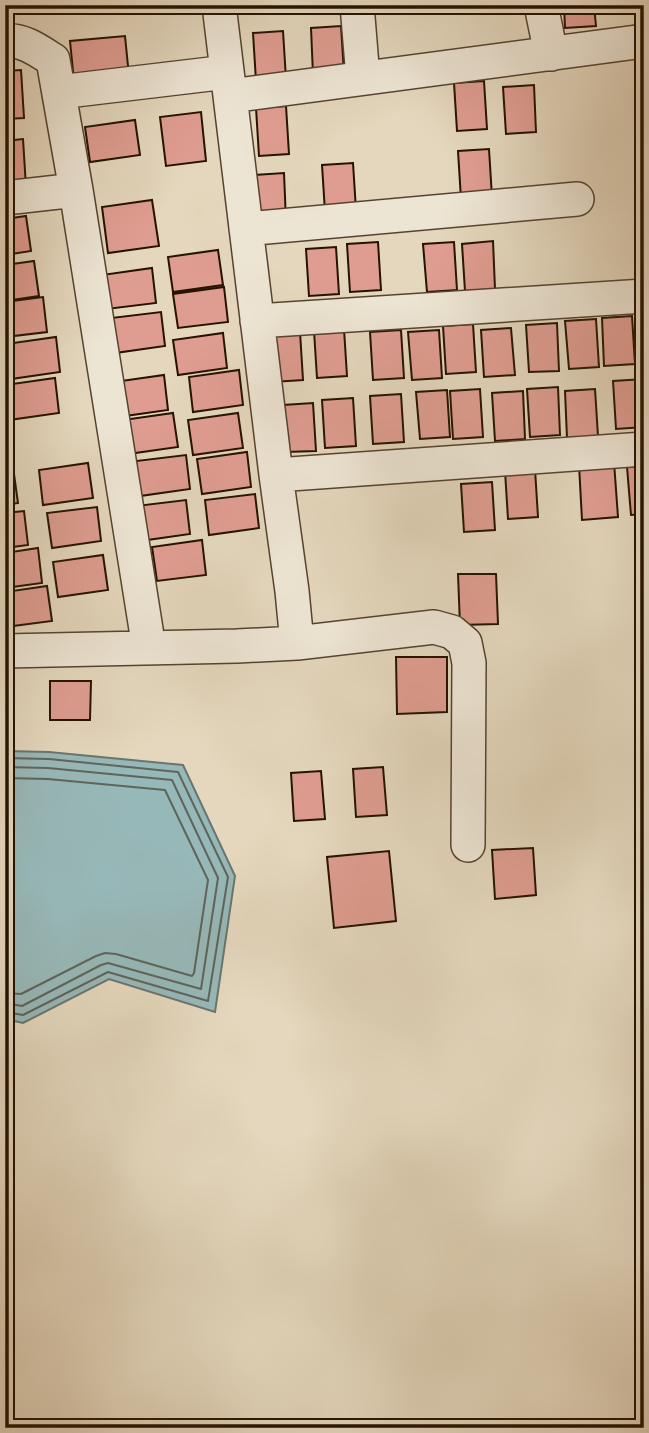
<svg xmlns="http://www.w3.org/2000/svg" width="649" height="1433" font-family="'EB Garamond',serif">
	<rect width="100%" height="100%" fill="#e4d7bd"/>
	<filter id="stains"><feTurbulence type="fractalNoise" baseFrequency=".00286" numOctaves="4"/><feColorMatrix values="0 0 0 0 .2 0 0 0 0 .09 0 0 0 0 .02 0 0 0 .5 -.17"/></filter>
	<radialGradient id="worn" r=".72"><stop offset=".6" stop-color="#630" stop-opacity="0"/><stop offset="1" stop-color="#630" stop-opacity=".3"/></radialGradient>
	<path fill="#97b8b8" stroke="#69766f" stroke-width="2" d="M 5,751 L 49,752 L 183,765 L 235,876 L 215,1012 L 109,979 L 23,1023 L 5,1019 Z"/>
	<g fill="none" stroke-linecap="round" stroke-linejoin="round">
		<path stroke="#5e655c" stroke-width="2" d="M 5,758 L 49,759 L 178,772 L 228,877 L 208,1001 L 108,972 L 23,1015 L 5,1012
			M 5,767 L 48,768 L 172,780 L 218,878 L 201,989 L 108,963 L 101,965 L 22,1006 L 5,1003
			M 5,778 L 48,779 L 165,790 L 208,880 L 194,973 L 192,976 L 116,954 L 105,953 L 96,956 L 21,994 L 5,993"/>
	</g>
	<path fill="#df9d91" stroke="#251201" stroke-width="2" d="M 5,5 L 12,5 L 12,29 L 5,29 Z
		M 72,5 L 103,5 L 103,9 L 73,11 Z
		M 246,5 L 277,5 L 277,11 L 246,13 Z
		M 564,5 L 594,5 L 596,26 L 565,28 Z
		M 341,26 L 344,73 L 313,75 L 311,28 Z
		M 283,31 L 286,79 L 256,81 L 253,33 Z
		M 125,36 L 129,76 L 74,81 L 70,41 Z
		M 21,70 L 24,118 L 5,119 L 5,71 Z
		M 484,81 L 487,129 L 457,131 L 454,83 Z
		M 534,85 L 536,132 L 506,134 L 503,87 Z
		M 286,106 L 289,154 L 259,156 L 256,108 Z
		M 201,112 L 206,161 L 166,166 L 160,117 Z
		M 135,120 L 140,155 L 90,162 L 85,127 Z
		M 23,139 L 26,187 L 5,188 L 5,141 Z
		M 489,149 L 492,197 L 461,199 L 458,151 Z
		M 353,163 L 356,210 L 325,212 L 322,165 Z
		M 284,173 L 286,221 L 256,223 L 253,175 Z
		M 152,200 L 159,246 L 108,253 L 102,207 Z
		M 26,216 L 31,251 L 5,255 L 5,219 Z
		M 493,241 L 495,289 L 465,291 L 462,244 Z
		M 378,242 L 381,290 L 350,292 L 347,244 Z
		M 454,242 L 457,290 L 427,292 L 423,244 Z
		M 336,247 L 339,294 L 309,296 L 306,249 Z
		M 218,250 L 223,285 L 173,292 L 168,257 Z
		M 34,261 L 39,296 L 5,301 L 5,265 Z
		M 152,268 L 156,303 L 107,309 L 102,275 Z
		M 224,287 L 228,322 L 178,328 L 173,294 Z
		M 43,297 L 47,332 L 5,337 L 5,302 Z
		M 161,312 L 165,346 L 115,353 L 111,318 Z
		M 644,314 L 644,362 L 641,362 L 638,315 Z
		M 632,316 L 635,364 L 604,366 L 602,318 Z
		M 596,319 L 599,367 L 569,369 L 565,321 Z
		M 557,323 L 559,371 L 529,372 L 526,325 Z
		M 473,324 L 476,372 L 446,374 L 443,326 Z
		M 511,328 L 515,375 L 484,377 L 481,330 Z
		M 344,329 L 347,376 L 317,378 L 314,331 Z
		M 401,330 L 404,378 L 373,380 L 370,332 Z
		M 439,330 L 442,378 L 412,380 L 408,332 Z
		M 300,332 L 303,380 L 273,382 L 270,334 Z
		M 223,333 L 227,368 L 178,375 L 173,340 Z
		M 56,337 L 60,372 L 11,379 L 6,344 Z
		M 239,370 L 243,405 L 193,412 L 189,377 Z
		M 164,375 L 168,410 L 118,417 L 114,382 Z
		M 55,378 L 59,413 L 9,420 L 5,385 Z
		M 644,379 L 644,427 L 616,429 L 613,381 Z
		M 558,387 L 560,435 L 530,437 L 527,389 Z
		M 480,389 L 483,437 L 453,439 L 450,391 Z
		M 595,389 L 598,436 L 567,438 L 565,391 Z
		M 447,390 L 450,437 L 420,439 L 416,392 Z
		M 523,391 L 525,439 L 495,441 L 492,393 Z
		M 401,394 L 404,442 L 373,444 L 370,396 Z
		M 353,398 L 356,446 L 325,448 L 322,400 Z
		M 313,403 L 316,451 L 285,452 L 283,405 Z
		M 173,413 L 178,447 L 128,454 L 123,420 Z
		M 238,413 L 243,448 L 193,455 L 188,420 Z
		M 247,452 L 251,487 L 202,494 L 197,459 Z
		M 186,455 L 190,489 L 140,496 L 136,461 Z
		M 614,462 L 618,517 L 582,520 L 579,465 Z
		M 88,463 L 93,498 L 43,505 L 39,470 Z
		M 644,466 L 644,514 L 631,515 L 627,467 Z
		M 13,467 L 18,503 L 5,505 L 5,469 Z
		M 535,469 L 538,517 L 508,519 L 505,471 Z
		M 492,482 L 495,530 L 464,532 L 461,484 Z
		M 255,494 L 259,528 L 209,535 L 205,500 Z
		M 186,500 L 190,534 L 140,541 L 136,506 Z
		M 97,507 L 101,541 L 52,548 L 47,513 Z
		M 24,511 L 28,545 L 5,548 L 5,513 Z
		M 202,540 L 206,575 L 157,581 L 152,547 Z
		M 38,548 L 42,583 L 5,588 L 5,553 Z
		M 103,555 L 108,590 L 58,597 L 53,562 Z
		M 458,574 L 496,574 L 498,624 L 460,625 Z
		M 47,586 L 52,621 L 5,627 L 5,592 Z
		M 396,657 L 447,657 L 447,712 L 397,714 Z
		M 50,681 L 91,681 L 90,720 L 50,720 Z
		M 383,767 L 387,815 L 356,817 L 353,769 Z
		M 321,771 L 325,819 L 294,821 L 291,773 Z
		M 533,848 L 536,895 L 495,899 L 492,850 Z
		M 389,851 L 396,921 L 334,928 L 327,857 Z"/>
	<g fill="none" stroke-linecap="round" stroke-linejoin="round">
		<g stroke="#554330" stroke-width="36">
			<path id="street" d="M 357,5 L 363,78
				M 541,5 L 551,54
				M 5,41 C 23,39 39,51 53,60 L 76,190 L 149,648
				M 59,92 L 227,72
				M 230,96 L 644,41
				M 5,198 L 76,190
				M 246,229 L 577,199
				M 257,321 L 644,296
				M 276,475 L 644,449
				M 297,643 L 434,627 L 452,632 L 465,643 L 469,663 L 468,845
				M 5,651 L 237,646 L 297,643 L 292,591 L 276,475 L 219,5"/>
		</g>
		<use href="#street" stroke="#ede5d4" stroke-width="33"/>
	</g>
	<rect width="649" height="1433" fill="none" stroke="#e4d7bd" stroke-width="28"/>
	<rect x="7" y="7" width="635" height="1419" fill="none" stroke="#251201" stroke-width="3.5"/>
	<rect x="14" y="14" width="621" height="1405" fill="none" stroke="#251201" stroke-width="2"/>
	<rect width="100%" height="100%" filter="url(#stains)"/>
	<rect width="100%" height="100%" fill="url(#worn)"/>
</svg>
